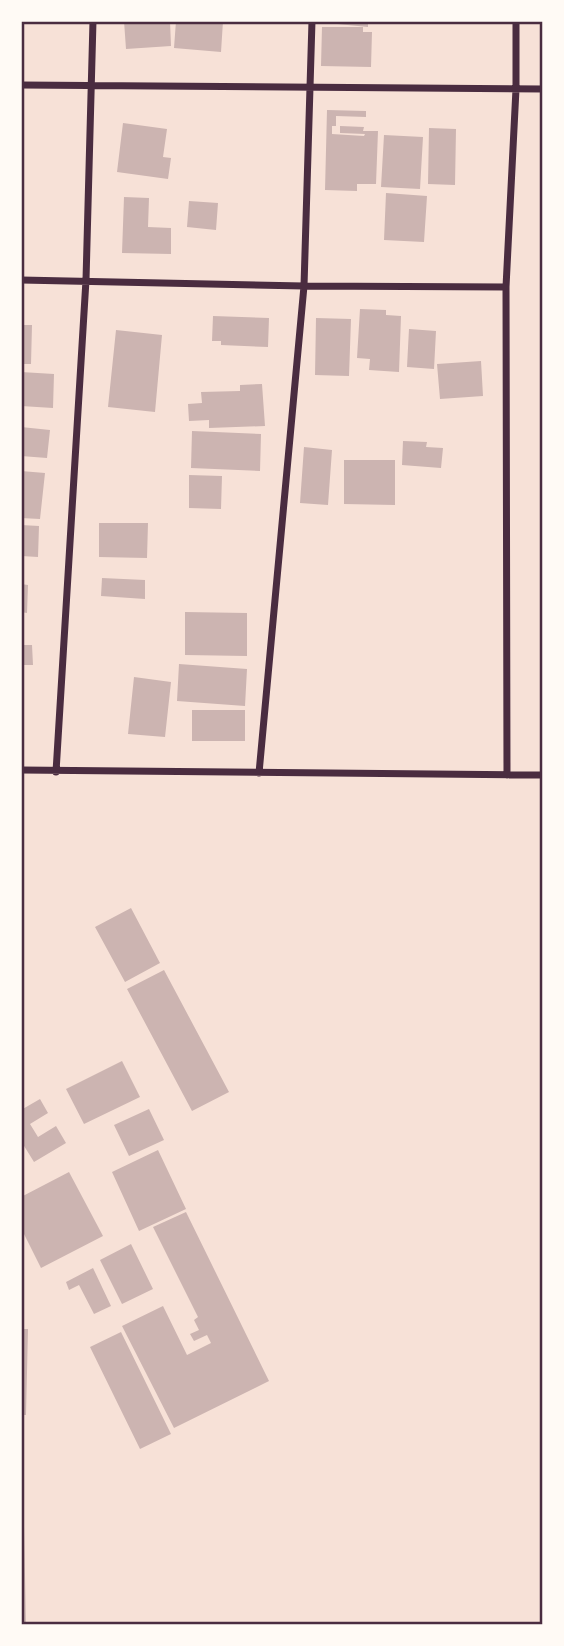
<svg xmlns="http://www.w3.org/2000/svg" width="564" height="1646" font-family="Poppins,sans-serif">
	<rect width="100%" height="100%" fill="#f7e1d7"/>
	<path fill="#ccb4b1" d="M 124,21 L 170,21 L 171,46 L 126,49 Z
		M 176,21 L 223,21 L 221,52 L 174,48 Z
		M 327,21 L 368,21 L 368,27 L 327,23 Z
		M 322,27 L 363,27 L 363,32 L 372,32 L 371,67 L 321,66 Z
		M 327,110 L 366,111 L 366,117 L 336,116 L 336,126 L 332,126 L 332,134 L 364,136 L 365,134 L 340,133 L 340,126 L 364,127 L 363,131 L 378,131 L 376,184 L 357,184 L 357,191 L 325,190 Z
		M 123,123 L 167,129 L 163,157 L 171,158 L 168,179 L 117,172 Z
		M 429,128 L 456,129 L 455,185 L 428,184 Z
		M 384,135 L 423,137 L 420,189 L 381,187 Z
		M 386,193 L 427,196 L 424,242 L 384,240 Z
		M 124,197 L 149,198 L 148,227 L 171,228 L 171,254 L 122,253 Z
		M 189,201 L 218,203 L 216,230 L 187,227 Z
		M 360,309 L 386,310 L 386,315 L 401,316 L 399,372 L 369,370 L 370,359 L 357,358 Z
		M 213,316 L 269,318 L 268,347 L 221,345 L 221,341 L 212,341 Z
		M 316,318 L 351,319 L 349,376 L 315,375 Z
		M 21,325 L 32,325 L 31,364 L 21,364 Z
		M 409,329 L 436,331 L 434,369 L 407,367 Z
		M 116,330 L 162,335 L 155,412 L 108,407 Z
		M 481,361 L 483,396 L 440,399 L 437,364 Z
		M 21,372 L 54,374 L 53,408 L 21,406 Z
		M 262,384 L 265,426 L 209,428 L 209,420 L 189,421 L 188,404 L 202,403 L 201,392 L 240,391 L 240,385 Z
		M 21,427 L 50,430 L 47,458 L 21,456 Z
		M 192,431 L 261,434 L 260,471 L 191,468 Z
		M 403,441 L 427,442 L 426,447 L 443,448 L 441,468 L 402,465 Z
		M 304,447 L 332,450 L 328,505 L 300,503 Z
		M 344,460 L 395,460 L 395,505 L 344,504 Z
		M 21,471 L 45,473 L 40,519 L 21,518 Z
		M 189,475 L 222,476 L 221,509 L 189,508 Z
		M 99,523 L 148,523 L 147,558 L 99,557 Z
		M 21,525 L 39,526 L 38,557 L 21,556 Z
		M 102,578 L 145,580 L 145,599 L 101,596 Z
		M 21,584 L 28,585 L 27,613 L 21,612 Z
		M 185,612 L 247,613 L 247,656 L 185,655 Z
		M 21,645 L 32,645 L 33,665 L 21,665 Z
		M 179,664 L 247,669 L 245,706 L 177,701 Z
		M 134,677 L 171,682 L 165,737 L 128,734 Z
		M 192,710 L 245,710 L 245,741 L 192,741 Z
		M 131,908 L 160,963 L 125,982 L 95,927 Z
		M 164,970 L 229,1092 L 192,1111 L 127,989 Z
		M 122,1061 L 140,1097 L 84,1124 L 66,1089 Z
		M 40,1099 L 48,1113 L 30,1124 L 38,1137 L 56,1126 L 66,1143 L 34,1162 L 21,1141 L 21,1110 Z
		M 149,1109 L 164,1140 L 129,1156 L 114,1125 Z
		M 158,1150 L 186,1209 L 139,1231 L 112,1172 Z
		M 69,1172 L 103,1236 L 41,1268 L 21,1228 L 21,1197 Z
		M 186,1212 L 269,1381 L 174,1428 L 122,1326 L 163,1306 L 187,1355 L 211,1343 L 207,1335 L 194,1341 L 190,1334 L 199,1330 L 194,1320 L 198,1317 L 153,1227 Z
		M 131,1244 L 153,1289 L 122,1304 L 100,1260 Z
		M 93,1268 L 111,1306 L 94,1314 L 79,1285 L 69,1290 L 66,1282 Z
		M 21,1329 L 28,1329 L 26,1415 L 21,1415 Z
		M 121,1332 L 171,1434 L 140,1449 L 90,1347 Z
		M 21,1476 L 23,1476 L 26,1625 L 21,1625 Z"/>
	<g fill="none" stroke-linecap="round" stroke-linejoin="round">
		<path stroke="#4a2c40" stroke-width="7" d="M 21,85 L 543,89
			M 21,280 L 304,286 L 506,287
			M 21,770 L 543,775
			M 56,772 L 86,280 L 93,21
			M 259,773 L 304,286 L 312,21
			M 507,775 L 506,287 L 516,89 L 516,21"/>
	</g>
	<rect width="564" height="1646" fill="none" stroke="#fffaf5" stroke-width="46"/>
	<rect x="23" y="23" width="518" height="1600" fill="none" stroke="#4a2c40" stroke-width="2.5"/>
</svg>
